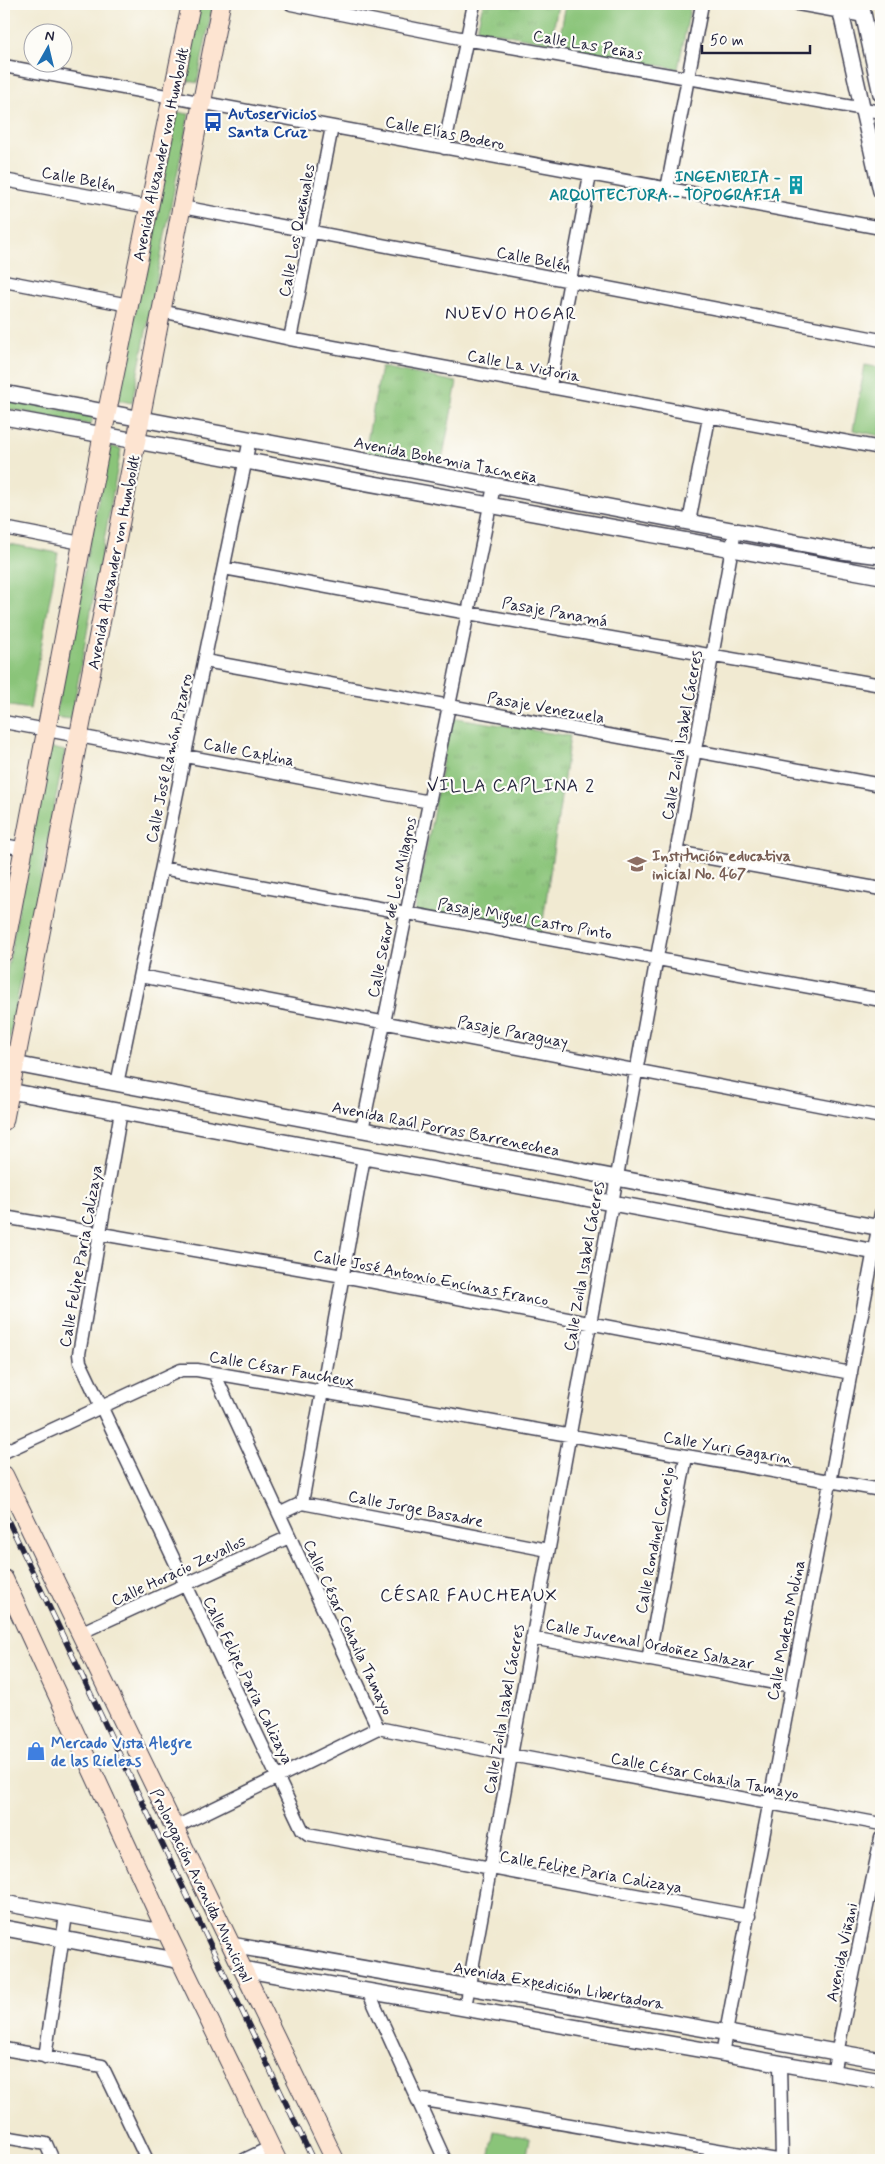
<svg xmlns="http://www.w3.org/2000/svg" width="885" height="2164" font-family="Mynerve,sans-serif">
	<defs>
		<pattern id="park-tufts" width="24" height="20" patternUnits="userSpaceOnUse" patternTransform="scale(1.25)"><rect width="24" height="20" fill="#8ac479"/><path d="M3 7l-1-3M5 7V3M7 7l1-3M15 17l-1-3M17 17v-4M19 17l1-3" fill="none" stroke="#77a86a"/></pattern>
	</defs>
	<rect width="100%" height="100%" fill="#fdfcf7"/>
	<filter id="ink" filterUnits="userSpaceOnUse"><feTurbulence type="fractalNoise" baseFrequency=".02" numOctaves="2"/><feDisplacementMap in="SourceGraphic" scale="10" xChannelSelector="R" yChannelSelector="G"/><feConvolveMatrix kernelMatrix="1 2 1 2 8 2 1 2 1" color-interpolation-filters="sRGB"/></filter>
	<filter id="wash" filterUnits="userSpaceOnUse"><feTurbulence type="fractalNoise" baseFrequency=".0096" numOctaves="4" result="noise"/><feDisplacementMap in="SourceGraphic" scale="20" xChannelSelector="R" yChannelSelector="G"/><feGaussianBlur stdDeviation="1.12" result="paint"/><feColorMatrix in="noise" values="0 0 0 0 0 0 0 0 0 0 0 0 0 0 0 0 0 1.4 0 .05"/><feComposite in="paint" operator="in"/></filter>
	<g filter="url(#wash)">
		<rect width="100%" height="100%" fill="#f1ead2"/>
		<path fill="#8ac479" stroke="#56735a" d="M 197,4 L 213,4 L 197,83 L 182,79 Z
			M 566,4 L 691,4 L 678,69 L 558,46 Z
			M 176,112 L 189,114 L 132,403 L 117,400 Z
			M 865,365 L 881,368 L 881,436 L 853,430 Z
			M 4,398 L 93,416 L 91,425 L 4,408 Z
			M 109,446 L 121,449 L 71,719 L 55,717 Z
			M 4,543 L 58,553 L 30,709 L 4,705 Z
			M 48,747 L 65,751 L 7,1052 L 4,1051 L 4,988 Z
			M 494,2131 L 530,2138 L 526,2160 L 489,2160 Z"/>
		<path fill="url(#park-tufts)" stroke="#56735a" d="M 483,4 L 558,4 L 551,43 L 477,29 Z
			M 381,367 L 457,382 L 441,466 L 365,452 Z
			M 451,717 L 570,736 L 541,935 L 415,911 Z"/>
	</g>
	<g filter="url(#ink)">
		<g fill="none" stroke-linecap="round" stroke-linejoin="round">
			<g stroke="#414052" stroke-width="15">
				<path id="minor" d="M 291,4 L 465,39 L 881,112
					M 798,4 L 864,16
					M 4,66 L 881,228
					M 444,148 L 474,4
					M 4,180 L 149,207
					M 667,189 L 702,4
					M 182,207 L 881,340
					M 4,281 L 129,305
					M 161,311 L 290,339 L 881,448
					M 290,339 L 332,127
					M 550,386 L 590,175
					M 689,522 L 709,418
					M 4,528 L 81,543
					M 224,568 L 468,613 L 881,685
					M 205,661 L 881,785
					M 4,722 L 430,802
					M 4,845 L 24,849
					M 676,852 L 881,889
					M 162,868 L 881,1000
					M 140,976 L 881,1117
					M 117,1084 L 250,439
					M 121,1111 L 79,1354 L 80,1362 L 302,1829 L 308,1834 L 749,1916
					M 362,1130 L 494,486
					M 4,1217 L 343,1276 L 851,1373
					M 214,1373 L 378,1728
					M 4,1452 L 181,1370 L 197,1370 L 881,1490
					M 302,1503 L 364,1157
					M 279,1514 L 302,1503 L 548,1550
					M 80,1633 L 289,1537
					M 532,1638 L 791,1686
					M 648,1660 L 686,1457
					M 378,1728 L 511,1755 L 881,1824
					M 174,1828 L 378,1728
					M 368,1991 L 445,2160
					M 465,2007 L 735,531
					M 4,2049 L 102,2066 L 147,2160
					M 722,2054 L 881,1213
					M 45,2057 L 66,1915
					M 780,2065 L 782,2160
					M 833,2073 L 881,1838
					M 418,2099 L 777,2160
					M 4,2137 L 46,2144 L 53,2160
					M 244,2160 L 271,2147"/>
			</g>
			<g stroke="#414052" stroke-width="18">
				<path id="tertiary" d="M 839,4 L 881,191
					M 861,4 L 881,94
					M 4,393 L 842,551 L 881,556
					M 4,417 L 881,576
					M 4,1062 L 881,1228
					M 4,1090 L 881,1253
					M 4,1903 L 167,1933
					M 4,1928 L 181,1961
					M 231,1945 L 881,2060
					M 242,1969 L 881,2081"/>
			</g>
			<g stroke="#414052" stroke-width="20">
				<path id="secondary" d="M 4,952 L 107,412 L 191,4
					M 4,1121 L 221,4
					M 4,1475 L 335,2160
					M 4,1579 L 167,1933 L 277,2160"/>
			</g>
			<use href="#minor" stroke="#fff" stroke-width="12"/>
			<use href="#tertiary" stroke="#fff" stroke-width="15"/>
			<use href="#secondary" stroke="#fde4d1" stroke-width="18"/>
			<g stroke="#22223b" stroke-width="5.5">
				<path id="rail" d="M 4,1512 L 313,2160"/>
			</g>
			<use href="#rail" stroke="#fdfcf7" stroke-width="4" stroke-dasharray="11" stroke-linecap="butt"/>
		</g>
	</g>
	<defs>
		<g id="bus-bare" transform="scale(1.5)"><path d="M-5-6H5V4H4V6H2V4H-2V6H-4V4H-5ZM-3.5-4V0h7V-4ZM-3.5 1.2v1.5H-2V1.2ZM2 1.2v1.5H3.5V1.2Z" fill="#1a4fb4" stroke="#fdfcf7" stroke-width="2.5" paint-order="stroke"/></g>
		<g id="building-bare" transform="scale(1.5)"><path d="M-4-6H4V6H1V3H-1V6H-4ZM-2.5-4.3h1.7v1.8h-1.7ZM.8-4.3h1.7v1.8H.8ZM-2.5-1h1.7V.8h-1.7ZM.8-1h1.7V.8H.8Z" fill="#0f9aa8" stroke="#fdfcf7" stroke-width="2.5" paint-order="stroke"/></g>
		<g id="school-bare" transform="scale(1.5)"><path d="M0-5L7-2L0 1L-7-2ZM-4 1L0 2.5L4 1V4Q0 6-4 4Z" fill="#8d6e63" stroke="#fdfcf7" stroke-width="2.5" paint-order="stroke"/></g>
		<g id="shop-bare" transform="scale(1.5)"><path d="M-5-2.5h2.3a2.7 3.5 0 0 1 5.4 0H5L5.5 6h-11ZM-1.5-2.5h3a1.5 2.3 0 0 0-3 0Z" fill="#3f7fe0" stroke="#fdfcf7" stroke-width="2.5" paint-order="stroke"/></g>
	</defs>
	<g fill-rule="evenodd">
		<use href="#bus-bare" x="213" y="122"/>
		<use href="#building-bare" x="796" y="185"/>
		<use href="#school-bare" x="637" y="864"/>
		<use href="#shop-bare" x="36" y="1751"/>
	</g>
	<g text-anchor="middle" stroke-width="4.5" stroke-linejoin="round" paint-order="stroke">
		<g font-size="16" fill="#22223b" stroke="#fdfcf7">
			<text transform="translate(588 44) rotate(10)" y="6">Calle Las Peñas</text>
			<text transform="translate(445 132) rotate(11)" y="6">Calle Elías Bodero</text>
			<text transform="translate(160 154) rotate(-78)" y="6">Avenida Alexander von Humboldt</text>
			<text transform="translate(79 178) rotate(11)" y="6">Calle Belén</text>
			<text transform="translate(296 230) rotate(-79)" y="6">Calle Los Queñuales</text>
			<text transform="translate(534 258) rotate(11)" y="6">Calle Belén</text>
			<text transform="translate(524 365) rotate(11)" y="6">Calle La Victoria</text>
			<text transform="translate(446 459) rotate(11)" y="6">Avenida Bohemia Tacneña</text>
			<text transform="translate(113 562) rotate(-79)" y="6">Avenida Alexander von Humboldt</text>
			<text transform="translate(555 611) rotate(10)" y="6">Pasaje Panamá</text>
			<text transform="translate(546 707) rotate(10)" y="6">Pasaje Venezuela</text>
			<text transform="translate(681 735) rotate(-80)" y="6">Calle Zoila Isabel Cáceres</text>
			<text transform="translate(249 751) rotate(11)" y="6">Calle Caplina</text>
			<text transform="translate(168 758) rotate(-78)" y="6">Calle José Ramón Pizarro</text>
			<text transform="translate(391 907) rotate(-78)" y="6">Calle Señor de Los Milagros</text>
			<text transform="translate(525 918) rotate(10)" y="6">Pasaje Miguel Castro Pinto</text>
			<text transform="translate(513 1031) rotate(11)" y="6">Pasaje Paraguay</text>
			<text transform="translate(446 1128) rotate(11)" y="6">Avenida Raúl Porras Barrenechea</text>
			<text transform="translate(80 1256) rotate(-80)" y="6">Calle Felipe Paria Calizaya</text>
			<text transform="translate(583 1266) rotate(-80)" y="6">Calle Zoila Isabel Cáceres</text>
			<text transform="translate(431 1277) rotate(11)" y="6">Calle José Antonio Encinas Franco</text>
			<text transform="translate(282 1368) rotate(10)" y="6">Calle César Faucheux</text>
			<text transform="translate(728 1447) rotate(10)" y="6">Calle Yuri Gagarin</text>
			<text transform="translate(416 1508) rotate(11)" y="6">Calle Jorge Basadre</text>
			<text transform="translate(654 1540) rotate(-79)" y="6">Calle Rondinel Cornejo</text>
			<text transform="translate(178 1570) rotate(-25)" y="6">Calle Horacio Zevallos</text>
			<text transform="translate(349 1627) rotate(65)" y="6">Calle César Cohaila Tamayo</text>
			<text transform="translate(785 1630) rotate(-79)" y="6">Calle Modesto Molina</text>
			<text transform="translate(650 1643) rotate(11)" y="6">Calle Juvenal Ordoñez Salazar</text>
			<text transform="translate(249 1680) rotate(64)" y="6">Calle Felipe Paria Calizaya</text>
			<text transform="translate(503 1709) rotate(-80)" y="6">Calle Zoila Isabel Cáceres</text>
			<text transform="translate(705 1775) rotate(11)" y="6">Calle César Cohaila Tamayo</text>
			<text transform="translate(591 1871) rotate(10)" y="6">Calle Felipe Paria Calizaya</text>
			<text transform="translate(202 1885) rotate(64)" y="6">Prolongación Avenida Municipal</text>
			<text transform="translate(841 1952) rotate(-78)" y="6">Avenida Viñani</text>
			<text transform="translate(559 1985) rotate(10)" y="6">Avenida Expedición Libertadora</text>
		</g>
		<g font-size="16" font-weight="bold" fill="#164399" stroke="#fdfcf7" text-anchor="start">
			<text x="228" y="119">Autoservicios<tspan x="228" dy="18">Santa Cruz</tspan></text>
		</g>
		<g font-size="16" font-weight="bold" fill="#0d838f" stroke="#fdfcf7" text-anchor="end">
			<text x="781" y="182">INGENIERIA -<tspan x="781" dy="18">ARQUITECTURA - TOPOGRAFIA</tspan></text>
		</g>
		<g font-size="16" font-weight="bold" fill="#785e54" stroke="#fdfcf7" text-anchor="start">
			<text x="652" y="861">Institución educativa<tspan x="652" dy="18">inicial No. 467</tspan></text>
		</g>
		<g font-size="16" font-weight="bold" fill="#366cbe" stroke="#fdfcf7" text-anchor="start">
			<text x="51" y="1748">Mercado Vista Alegre<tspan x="51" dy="18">de las Rieleas</tspan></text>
		</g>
		<g font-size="18" letter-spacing="1" fill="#22223b" stroke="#fdfcf7">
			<text x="511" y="319">NUEVO HOGAR</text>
			<text x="511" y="791">VILLA CAPLINA 2</text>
			<text x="469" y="1601">CÉSAR FAUCHEAUX</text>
		</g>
	</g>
	<rect width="885" height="2164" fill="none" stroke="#fdfcf7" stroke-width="20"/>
	<g transform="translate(48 48) rotate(8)"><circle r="24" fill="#fdfcf7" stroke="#a5a5ac"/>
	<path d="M0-4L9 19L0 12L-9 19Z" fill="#1f6fb2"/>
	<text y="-8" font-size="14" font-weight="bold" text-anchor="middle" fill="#22223b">N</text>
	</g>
	<path d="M702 45v8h108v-8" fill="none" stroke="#22223b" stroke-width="2.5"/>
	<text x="710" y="45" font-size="15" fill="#22223b" stroke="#fdfcf7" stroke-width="4" paint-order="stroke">50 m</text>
</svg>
